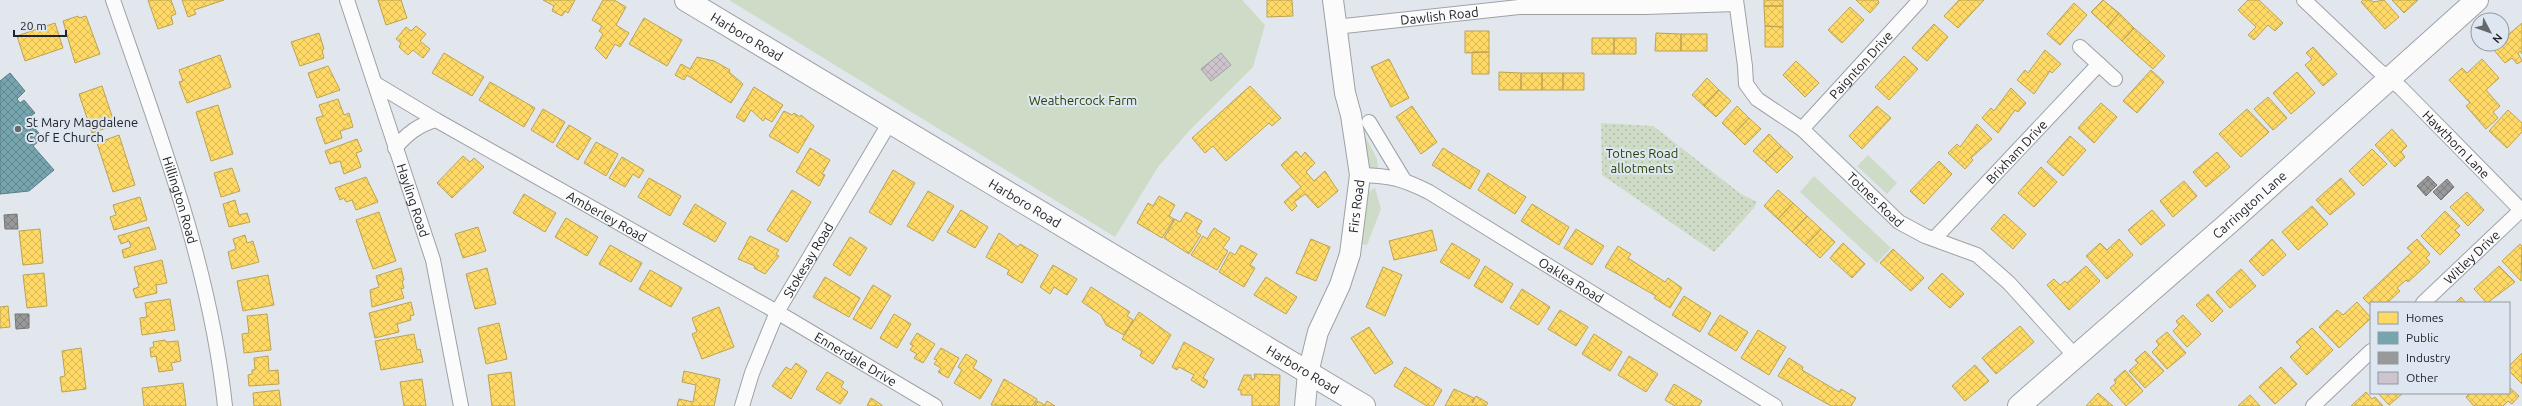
<svg xmlns="http://www.w3.org/2000/svg" width="2522" height="406" font-family="Ubuntu,sans-serif">
	<defs>
		<pattern id="garden-dots" width="8" height="8" patternUnits="userSpaceOnUse"><rect width="8" height="8" fill="#cddbc7"/><path d="M2 2h.1M6 6h.1" fill="none" stroke="#b0bcab" stroke-width="1.8" stroke-linecap="round"/></pattern>
		<pattern id="homes-cross-hatch" width="8" height="8" patternUnits="userSpaceOnUse"><rect width="8" height="8" fill="#ffd966"/><path d="M0 0l8 8M0 8l8-8" fill="none" stroke="#daba58"/></pattern>
		<pattern id="public-cross-hatch" width="8" height="8" patternUnits="userSpaceOnUse"><rect width="8" height="8" fill="#76a5af"/><path d="M0 0l8 8M0 8l8-8" fill="none" stroke="#60868e"/></pattern>
		<pattern id="industry-cross-hatch" width="8" height="8" patternUnits="userSpaceOnUse"><rect width="8" height="8" fill="#999"/><path d="M0 0l8 8M0 8l8-8" fill="none" stroke="#7c7d7d"/></pattern>
		<pattern id="building-cross-hatch" width="8" height="8" patternUnits="userSpaceOnUse"><rect width="8" height="8" fill="#cdc4ce"/><path d="M0 0l8 8M0 8l8-8" fill="none" stroke="#b0a8b1"/></pattern>
	</defs>
	<rect width="100%" height="100%" fill="#e2e7ed"/>
	<path fill="#cddbc7" d="M 729,0 L 1242,0 L 1265,25 L 1253,67 L 1188,132 L 1158,167 L 1115,237 Z
		M 1365,136 L 1377,159 L 1378,168 L 1373,172 C 1365,164 1361,146 1365,136 Z
		M 1868,155 L 1897,183 L 1887,194 L 1857,166 Z
		M 1814,176 L 1891,248 L 1877,263 L 1800,192 Z
		M 1375,188 L 1381,209 L 1367,245 L 1362,244 L 1367,197 L 1370,191 Z"/>
	<path fill="url(#garden-dots)" d="M 1601,123 L 1653,126 L 1741,194 L 1757,202 L 1754,208 L 1714,252 L 1602,175 Z"/>
	<path fill="url(#homes-cross-hatch)" stroke="#bca353" d="M 148,0 L 171,0 L 176,14 L 171,16 L 173,24 L 158,29 Z
		M 182,0 L 224,0 L 194,10 L 196,14 L 188,17 Z
		M 378,0 L 401,0 L 407,18 L 386,25 Z
		M 543,0 L 575,0 L 568,13 L 565,11 L 562,16 L 552,11 L 554,6 Z
		M 603,0 L 614,0 L 626,7 L 616,25 L 629,33 L 620,47 L 615,44 L 606,59 L 595,48 L 603,34 L 599,31 L 602,26 L 592,20 Z
		M 1267,0 L 1292,0 L 1293,16 L 1267,17 Z
		M 1764,0 L 1783,0 L 1783,6 L 1764,6 Z
		M 1856,0 L 1878,0 L 1879,3 L 1870,13 Z
		M 1959,0 L 1984,0 L 1958,28 L 1944,16 Z
		M 2103,0 L 2119,13 L 2107,27 L 2091,12 Z
		M 2248,0 L 2259,0 L 2283,23 L 2275,31 L 2268,25 L 2254,40 L 2248,35 L 2256,27 L 2238,10 Z
		M 2363,0 L 2371,0 L 2373,2 L 2384,0 L 2399,17 L 2385,29 L 2361,2 Z
		M 2392,0 L 2418,0 L 2404,13 Z
		M 2074,3 L 2087,15 L 2060,45 L 2047,34 Z
		M 1764,6 L 1783,6 L 1783,27 L 1765,26 Z
		M 1850,7 L 1864,20 L 1842,43 L 1828,30 Z
		M 2119,13 L 2134,28 L 2122,41 L 2107,27 Z
		M 78,16 L 79,18 L 86,16 L 100,54 L 75,63 L 63,21 Z
		M 644,18 L 682,40 L 667,66 L 629,44 Z
		M 55,23 L 63,48 L 25,61 L 17,36 Z
		M 2522,23 L 2522,54 L 2520,51 L 2518,53 L 2522,61 L 2517,64 L 2512,58 L 2505,63 L 2492,48 L 2497,44 L 2502,44 L 2502,40 Z
		M 1934,24 L 1948,37 L 1927,61 L 1912,48 Z
		M 416,26 L 426,34 L 420,41 L 430,49 L 423,58 L 413,50 L 408,55 L 399,47 L 401,43 L 396,39 L 406,27 L 411,31 Z
		M 1765,26 L 1783,27 L 1783,47 L 1765,47 Z
		M 2134,28 L 2150,42 L 2137,55 L 2122,41 Z
		M 1465,31 L 1489,31 L 1489,52 L 1465,53 Z
		M 319,33 L 324,49 L 322,50 L 324,58 L 300,66 L 291,42 Z
		M 1656,33 L 1681,34 L 1681,51 L 1655,51 Z
		M 1681,34 L 1707,34 L 1707,51 L 1681,51 Z
		M 1592,38 L 1614,38 L 1614,54 L 1592,54 Z
		M 1614,38 L 1636,38 L 1636,54 L 1614,54 Z
		M 2150,42 L 2165,56 L 2153,69 L 2137,55 Z
		M 2313,47 L 2337,74 L 2323,86 L 2305,65 L 2312,59 L 2306,53 Z
		M 2045,50 L 2061,64 L 2052,73 L 2050,71 L 2034,94 L 2017,80 L 2025,70 L 2028,73 Z
		M 1472,52 L 1489,52 L 1489,74 L 1472,74 Z
		M 444,53 L 484,77 L 472,96 L 432,73 Z
		M 220,55 L 231,87 L 187,103 L 179,82 L 183,81 L 179,70 Z
		M 1904,56 L 1918,69 L 1889,100 L 1875,87 Z
		M 697,57 L 714,61 L 730,70 L 729,72 L 743,84 L 731,103 L 687,75 L 684,80 L 675,75 L 681,64 L 690,69 Z
		M 1389,59 L 1409,98 L 1391,107 L 1371,67 Z
		M 2482,59 L 2499,78 L 2486,90 L 2500,106 L 2493,112 L 2498,118 L 2486,129 L 2466,106 L 2470,103 L 2449,80 L 2462,68 L 2467,73 Z
		M 1796,61 L 1819,83 L 1805,97 L 1783,75 Z
		M 328,66 L 340,90 L 317,98 L 308,73 Z
		M 2151,70 L 2164,82 L 2137,113 L 2123,101 Z
		M 1499,72 L 1521,73 L 1521,90 L 1499,90 Z
		M 2297,72 L 2315,93 L 2291,114 L 2273,93 Z
		M 1521,73 L 1542,73 L 1542,90 L 1521,90 Z
		M 1542,73 L 1563,73 L 1563,90 L 1542,90 Z
		M 1563,73 L 1584,73 L 1584,90 L 1563,90 Z
		M 1707,78 L 1719,90 L 1704,106 L 1692,95 Z
		M 490,82 L 535,108 L 524,127 L 479,100 Z
		M 102,86 L 115,125 L 92,133 L 79,94 Z
		M 1250,86 L 1281,118 L 1272,126 L 1269,123 L 1226,161 L 1213,146 L 1205,153 L 1192,138 Z
		M 754,87 L 783,105 L 772,122 L 765,118 L 763,121 L 751,110 L 744,122 L 736,117 Z
		M 2011,88 L 2026,103 L 2018,112 L 2015,110 L 1998,133 L 1982,118 L 1991,108 L 1994,111 Z
		M 1719,90 L 1731,101 L 1716,117 L 1704,106 Z
		M 2268,97 L 2287,118 L 2273,130 L 2254,109 Z
		M 338,99 L 344,115 L 349,113 L 353,127 L 340,131 L 342,138 L 325,144 L 316,118 L 323,116 L 319,105 Z
		M 2101,103 L 2117,117 L 2094,143 L 2078,128 Z
		M 218,105 L 233,154 L 211,161 L 196,112 Z
		M 1412,106 L 1437,142 L 1421,154 L 1396,117 Z
		M 1737,106 L 1749,118 L 1734,134 L 1722,123 Z
		M 1877,106 L 1891,118 L 1862,149 L 1849,136 Z
		M 543,109 L 565,122 L 553,143 L 531,130 Z
		M 2247,109 L 2269,132 L 2241,157 L 2219,134 Z
		M 2508,110 L 2522,123 L 2522,132 L 2507,148 L 2489,131 Z
		M 784,111 L 792,115 L 794,113 L 800,117 L 801,115 L 814,126 L 798,153 L 769,136 Z
		M 1749,118 L 1761,129 L 1745,145 L 1734,134 Z
		M 1977,124 L 1992,139 L 1971,158 L 1973,160 L 1965,169 L 1948,153 L 1957,144 L 1960,147 Z
		M 569,125 L 591,138 L 578,160 L 556,146 Z
		M 2392,129 L 2407,146 L 2401,152 L 2405,157 L 2395,167 L 2375,145 Z
		M 1769,134 L 1781,146 L 1765,162 L 1753,151 Z
		M 119,135 L 135,185 L 113,192 L 97,143 Z
		M 2070,136 L 2086,150 L 2063,176 L 2047,162 Z
		M 357,139 L 362,151 L 356,153 L 361,167 L 344,174 L 340,161 L 330,164 L 325,151 Z
		M 596,142 L 618,154 L 606,176 L 584,163 Z
		M 1781,146 L 1793,157 L 1777,173 L 1765,162 Z
		M 810,148 L 830,160 L 822,174 L 825,175 L 819,186 L 796,172 Z
		M 1443,148 L 1480,171 L 1470,189 L 1432,165 Z
		M 2372,149 L 2387,164 L 2363,186 L 2349,171 Z
		M 1296,151 L 1301,157 L 1305,152 L 1315,163 L 1306,172 L 1314,181 L 1325,171 L 1338,191 L 1318,208 L 1305,194 L 1294,202 L 1297,206 L 1292,211 L 1284,202 L 1301,187 L 1281,165 Z
		M 2217,152 L 2230,167 L 2206,187 L 2193,172 Z
		M 463,156 L 470,162 L 474,158 L 484,167 L 452,198 L 437,183 Z
		M 622,157 L 644,170 L 639,178 L 633,174 L 625,187 L 609,178 Z
		M 1939,161 L 1952,174 L 1924,204 L 1910,191 Z
		M 2041,167 L 2057,182 L 2034,207 L 2018,193 Z
		M 232,168 L 240,191 L 221,197 L 214,173 Z
		M 893,170 L 915,183 L 891,225 L 869,212 Z
		M 1488,173 L 1526,197 L 1515,214 L 1478,190 Z
		M 366,177 L 378,202 L 356,210 L 352,200 L 346,202 L 344,198 L 340,200 L 335,188 Z
		M 649,178 L 681,196 L 670,216 L 638,197 Z
		M 2341,178 L 2355,194 L 2330,215 L 2316,200 Z
		M 2184,181 L 2197,196 L 2173,217 L 2160,201 Z
		M 792,190 L 811,202 L 787,242 L 767,230 Z
		M 1778,190 L 1793,203 L 1778,219 L 1764,206 Z
		M 928,191 L 954,206 L 933,241 L 907,226 Z
		M 2467,192 L 2484,210 L 2468,226 L 2450,207 Z
		M 524,194 L 556,213 L 545,232 L 513,213 Z
		M 1159,196 L 1175,205 L 1169,216 L 1174,219 L 1162,238 L 1137,223 L 1148,203 L 1153,206 Z
		M 140,197 L 147,220 L 114,230 L 110,217 L 116,215 L 113,205 Z
		M 235,200 L 239,215 L 247,213 L 250,222 L 229,227 L 223,204 Z
		M 1793,203 L 1807,216 L 1792,232 L 1778,219 Z
		M 695,204 L 726,223 L 715,242 L 683,224 Z
		M 1532,204 L 1569,227 L 1559,245 L 1521,221 Z
		M 2312,206 L 2328,224 L 2298,250 L 2282,232 Z
		M 961,210 L 988,227 L 975,248 L 947,232 Z
		M 2152,210 L 2165,225 L 2141,245 L 2128,230 Z
		M 2445,211 L 2460,226 L 2455,230 L 2460,235 L 2440,255 L 2421,236 Z
		M 379,212 L 396,261 L 373,269 L 356,220 Z
		M 1186,212 L 1202,221 L 1196,232 L 1201,235 L 1189,254 L 1164,238 L 1175,219 L 1180,222 Z
		M 2004,214 L 2026,234 L 2013,249 L 1991,229 Z
		M 1807,216 L 1821,229 L 1806,245 L 1792,232 Z
		M 566,218 L 598,237 L 587,256 L 555,237 Z
		M 149,227 L 156,249 L 124,258 L 122,250 L 131,247 L 129,241 L 121,244 L 118,236 Z
		M 478,227 L 486,251 L 463,258 L 455,234 Z
		M 1214,228 L 1230,238 L 1223,248 L 1228,251 L 1217,270 L 1191,255 L 1203,236 L 1207,239 Z
		M 40,229 L 43,263 L 23,265 L 19,231 Z
		M 1576,229 L 1604,246 L 1592,265 L 1564,248 Z
		M 1821,229 L 1835,242 L 1820,258 L 1806,245 Z
		M 1432,230 L 1437,250 L 1394,260 L 1389,241 Z
		M 999,233 L 1018,247 L 1020,244 L 1038,255 L 1022,283 L 1007,274 L 1009,270 L 986,257 Z
		M 245,235 L 247,243 L 253,241 L 259,262 L 232,269 L 228,252 L 236,249 L 233,239 Z
		M 750,236 L 779,250 L 776,254 L 779,256 L 765,274 L 754,268 L 755,266 L 738,259 Z
		M 850,237 L 867,248 L 850,276 L 833,265 Z
		M 1311,239 L 1330,247 L 1316,281 L 1296,273 Z
		M 2119,239 L 2133,255 L 2107,279 L 2086,256 L 2100,243 L 2107,250 Z
		M 2272,239 L 2286,255 L 2263,276 L 2249,261 Z
		M 2417,239 L 2430,254 L 2426,258 L 2430,262 L 2408,282 L 2406,280 L 2397,288 L 2400,291 L 2387,303 L 2371,303 L 2371,306 L 2363,298 L 2412,252 L 2407,248 Z
		M 1452,243 L 1480,260 L 1469,279 L 1440,262 Z
		M 1843,243 L 1865,264 L 1852,278 L 1830,258 Z
		M 2520,244 L 2522,246 L 2521,281 L 2502,261 Z
		M 610,245 L 642,263 L 631,282 L 599,264 Z
		M 1241,245 L 1257,254 L 1250,265 L 1255,268 L 1244,287 L 1219,272 L 1230,252 L 1235,255 Z
		M 1618,246 L 1631,254 L 1628,258 L 1665,282 L 1668,278 L 1682,288 L 1670,308 L 1654,298 L 1656,296 L 1605,267 Z
		M 1893,249 L 1924,278 L 1911,291 L 1880,263 Z
		M 162,260 L 167,283 L 156,285 L 157,293 L 136,298 L 133,289 L 139,287 L 134,267 Z
		M 1053,265 L 1077,279 L 1067,295 L 1054,287 L 1050,294 L 1040,287 Z
		M 1485,266 L 1513,284 L 1502,303 L 1474,286 Z
		M 2086,266 L 2100,281 L 2069,310 L 2047,285 L 2054,279 L 2060,285 L 2065,281 L 2067,283 Z
		M 2499,266 L 2515,282 L 2487,303 L 2474,289 Z
		M 1383,267 L 1402,275 L 1385,316 L 1366,307 Z
		M 401,268 L 404,280 L 402,281 L 404,288 L 401,289 L 404,298 L 372,307 L 370,290 L 379,287 L 376,276 Z
		M 487,268 L 496,304 L 475,309 L 466,274 Z
		M 2241,269 L 2256,286 L 2230,308 L 2216,292 Z
		M 650,270 L 682,288 L 671,307 L 639,289 Z
		M 44,273 L 47,306 L 27,308 L 23,275 Z
		M 1942,273 L 1964,294 L 1950,308 L 1928,288 Z
		M 268,275 L 274,305 L 243,311 L 237,281 Z
		M 825,277 L 860,298 L 849,317 L 813,297 Z
		M 1266,277 L 1297,297 L 1286,314 L 1254,295 Z
		M 873,285 L 891,296 L 871,329 L 853,319 Z
		M 1091,287 L 1130,312 L 1127,316 L 1133,320 L 1124,335 L 1106,325 L 1101,315 L 1082,302 Z
		M 1522,289 L 1550,307 L 1538,325 L 1510,308 Z
		M 2208,294 L 2223,311 L 2212,322 L 2196,305 Z
		M 1684,296 L 1711,313 L 1700,332 L 1672,315 Z
		M 2461,297 L 2466,303 L 2455,303 Z
		M 170,299 L 175,330 L 142,335 L 140,318 L 147,317 L 145,303 Z
		M 411,302 L 414,315 L 410,316 L 411,320 L 397,324 L 399,332 L 375,338 L 369,313 Z
		M 2357,302 L 2371,318 L 2339,348 L 2319,327 L 2337,310 L 2343,315 Z
		M 8,306 L 10,327 L 0,328 L 0,307 Z
		M 719,307 L 734,347 L 702,359 L 692,334 L 697,332 L 692,318 Z
		M 1560,310 L 1588,327 L 1576,346 L 1548,329 Z
		M 1139,312 L 1171,335 L 1153,364 L 1140,356 L 1142,351 L 1122,339 Z
		M 267,314 L 271,350 L 244,353 L 242,334 L 249,333 L 247,316 Z
		M 894,314 L 911,324 L 897,348 L 880,338 Z
		M 1720,315 L 1748,332 L 1736,351 L 1708,334 Z
		M 2183,315 L 2201,334 L 2187,347 L 2173,331 L 2179,325 L 2176,321 Z
		M 499,323 L 507,359 L 486,364 L 478,328 Z
		M 2020,326 L 2034,342 L 1996,374 L 1982,358 Z
		M 1369,327 L 1393,363 L 1375,374 L 1351,338 Z
		M 2312,328 L 2333,350 L 2307,375 L 2290,357 L 2301,347 L 2296,342 Z
		M 1758,330 L 1786,347 L 1769,375 L 1741,358 Z
		M 2167,332 L 2186,353 L 2167,369 L 2152,352 L 2159,345 L 2156,341 Z
		M 917,333 L 935,344 L 923,363 L 914,358 L 917,354 L 910,350 L 913,346 L 910,344 Z
		M 414,334 L 417,350 L 420,349 L 423,362 L 381,370 L 375,341 Z
		M 1594,334 L 1622,352 L 1610,371 L 1582,354 Z
		M 165,340 L 166,342 L 178,341 L 181,361 L 171,363 L 173,370 L 159,372 L 156,356 L 151,357 L 150,348 L 154,347 L 153,342 Z
		M 1184,342 L 1214,359 L 1203,378 L 1208,381 L 1204,388 L 1191,380 L 1194,375 L 1179,367 L 1177,370 L 1172,367 Z
		M 81,348 L 86,389 L 62,392 L 60,377 L 65,376 L 62,351 Z
		M 941,348 L 959,358 L 948,378 L 938,372 L 941,368 L 934,364 L 937,360 L 934,359 Z
		M 2145,351 L 2164,371 L 2145,388 L 2129,371 L 2138,363 L 2135,360 Z
		M 2522,353 L 2522,384 L 2509,371 L 2509,366 Z
		M 966,354 L 977,361 L 973,368 L 992,380 L 980,399 L 954,383 L 962,370 L 958,367 Z
		M 268,356 L 269,371 L 278,370 L 279,384 L 249,386 L 248,375 L 252,374 L 252,370 L 255,370 L 254,358 Z
		M 1629,356 L 1658,374 L 1646,392 L 1618,375 Z
		M 1789,358 L 1803,367 L 1802,370 L 1839,392 L 1841,389 L 1856,398 L 1851,406 L 1831,406 L 1778,376 Z
		M 796,363 L 807,371 L 791,399 L 772,386 L 786,367 L 791,370 Z
		M 1975,365 L 1989,381 L 1965,401 L 1952,386 Z
		M 1405,367 L 1442,390 L 1433,406 L 1427,406 L 1394,386 Z
		M 2281,367 L 2297,384 L 2275,404 L 2259,387 Z
		M 2125,370 L 2143,391 L 2126,406 L 2110,388 L 2116,383 L 2114,380 Z
		M 684,371 L 720,379 L 714,406 L 677,406 L 679,399 L 693,402 L 696,385 L 682,382 Z
		M 511,372 L 515,406 L 492,406 L 488,375 Z
		M 827,372 L 844,382 L 841,387 L 848,392 L 840,404 L 816,389 Z
		M 1254,374 L 1280,375 L 1279,406 L 1252,406 L 1252,395 L 1241,395 L 1241,390 L 1238,390 L 1244,375 L 1251,375 L 1251,379 L 1255,379 Z
		M 422,379 L 426,406 L 404,406 L 400,382 Z
		M 1004,379 L 1037,399 L 1032,406 L 991,405 Z
		M 183,383 L 186,406 L 144,406 L 142,388 Z
		M 1674,384 L 1702,401 L 1699,406 L 1675,406 L 1665,400 Z
		M 2509,387 L 2519,396 L 2512,404 L 2508,401 L 2503,406 L 2474,406 L 2466,397 L 2470,393 L 2509,393 Z
		M 1454,389 L 1474,398 L 1472,403 L 1476,396 L 1488,403 L 1486,406 L 1445,406 Z
		M 279,390 L 281,406 L 254,406 L 253,393 Z
		M 2366,392 L 2372,399 L 2375,397 L 2383,406 L 2351,406 Z
		M 2098,393 L 2113,406 L 2086,406 Z
		M 2378,393 L 2401,393 L 2402,394 L 2389,405 Z
		M 2250,395 L 2260,406 L 2238,406 Z
		M 871,398 L 882,405 L 882,406 L 867,406 Z
		M 1037,401 L 1045,405 L 1047,401 L 1055,406 L 1034,406 Z"/>
	<path fill="url(#public-cross-hatch)" stroke="#5c7e86" d="M 10,73 L 25,91 L 17,99 L 20,103 L 24,100 L 35,113 L 27,119 L 43,138 L 33,146 L 54,170 L 29,191 L 0,194 L 0,81 Z"/>
	<path fill="url(#industry-cross-hatch)" stroke="#757677" d="M 2428,176 L 2437,185 L 2426,196 L 2417,186 Z
		M 2447,179 L 2454,187 L 2441,200 L 2433,192 Z
		M 17,214 L 18,229 L 5,229 L 4,215 Z
		M 15,314 L 29,314 L 29,328 L 16,329 Z"/>
	<path fill="url(#building-cross-hatch)" stroke="#a1a1a4" d="M 1221,53 L 1231,65 L 1211,81 L 1201,69 Z"/>
	<g fill="none" stroke-linecap="round" stroke-linejoin="round">
		<g stroke="#9ea2a7" stroke-width="16">
			<g id="street">
				<path id="s1" d="M 113,0 C 159,133 210,265 225,406"/>
				<path id="s2" d="M 347,0 L 433,260 L 461,406"/>
				<path id="s3" d="M 1736,0 L 1745,66 L 1746,84 L 1757,99 L 1802,129 L 1899,222 L 1925,236 L 1977,255 L 2009,283 L 2075,356"/>
				<path id="s4" d="M 2304,0 L 2378,70 L 2401,88 L 2522,211"/>
				<path id="s5" d="M 1335,27 L 1519,7 L 1645,7 L 1736,4"/>
				<path d="M 2080,47 L 2115,79"/>
				<path id="s6" d="M 376,84 L 436,120 L 777,312 L 935,406"/>
				<path d="M 1369,122 L 1404,180"/>
				<path id="s7" d="M 1802,129 L 1920,0"/>
				<path d="M 395,148 C 407,134 418,125 436,120"/>
				<path id="s8" d="M 1360,175 C 1391,176 1401,178 1429,192 L 1775,406"/>
				<path id="s9" d="M 1934,239 L 2099,64"/>
				<path id="s10" d="M 2423,303 L 2521,210"/>
				<path id="s11" d="M 742,406 L 752,373 L 777,312 L 890,122"/>
				<path d="M 2313,406 L 2371,351"/>
			</g>
		</g>
		<g stroke="#9ea2a7" stroke-width="22">
			<g id="secondary">
				<path id="s12" d="M 1305,406 L 1308,373 L 1318,332 L 1340,285 L 1350,254 L 1360,175 L 1351,115 L 1345,93 L 1333,0"/>
			</g>
		</g>
		<g stroke="#9ea2a7" stroke-width="24">
			<g id="primary">
				<path id="s13" d="M 686,0 L 1364,406"/>
				<path id="s14" d="M 2019,406 L 2231,221 L 2477,0"/>
			</g>
		</g>
		<use href="#street" stroke="#fbfbfc" stroke-width="14"/>
		<use href="#secondary" stroke="#fbfbfc" stroke-width="20"/>
		<use href="#primary" stroke="#fbfbfc" stroke-width="22"/>
	</g>
	<circle fill="#65686d" stroke="#dee7f1" stroke-width="1.5" cx="18" cy="129" r="4"/>
	<g text-anchor="middle" stroke-width="4" stroke-linejoin="round" paint-order="stroke">
		<g font-size="13" fill="#212428" stroke="#dee7f1">
			<text dy="5" stroke="none"><textPath href="#s5" startOffset="105">Dawlish Road</textPath></text>
			<text dy="5" stroke="none"><textPath href="#s13" startOffset="71">Harboro Road</textPath></text>
			<text dy="5" stroke="none"><textPath href="#s7" startOffset="87">Paignton Drive</textPath></text>
			<text dy="5" stroke="none"><textPath href="#s4" startOffset="210">Hawthorn Lane</textPath></text>
			<text dy="5" stroke="none"><textPath href="#s9" startOffset="120">Brixham Drive</textPath></text>
			<text dy="5" stroke="none"><textPath href="#s3" startOffset="259">Totnes Road</textPath></text>
			<text dy="5" stroke="none"><textPath href="#s1" startOffset="211">Hillington Road</textPath></text>
			<text dy="5" stroke="none"><textPath href="#s2" startOffset="211">Hayling Road</textPath></text>
			<text dy="5" stroke="none"><textPath href="#s13" startOffset="395">Harboro Road</textPath></text>
			<text dy="5" stroke="none"><textPath href="#s14" startOffset="306">Carrington Lane</textPath></text>
			<text dy="5" stroke="none"><textPath href="#s12" startOffset="208">Firs Road</textPath></text>
			<text dy="5" stroke="none"><textPath href="#s6" startOffset="266">Amberley Road</textPath></text>
			<text dy="5" stroke="none"><textPath href="#s10" startOffset="67">Witley Drive</textPath></text>
			<text dy="5" stroke="none"><textPath href="#s11" startOffset="161">Stokesay Road</textPath></text>
			<text dy="5" stroke="none"><textPath href="#s8" startOffset="239">Oaklea Road</textPath></text>
			<text dy="5" stroke="none"><textPath href="#s6" startOffset="553">Ennerdale Drive</textPath></text>
			<text dy="5" stroke="none"><textPath href="#s13" startOffset="719">Harboro Road</textPath></text>
		</g>
		<g font-size="13" fill="#294205" stroke="#dee7f1">
			<text x="1083" y="105">Weathercock Farm</text>
			<text x="1642" y="158">Totnes Road<tspan x="1642" dy="15">allotments</tspan></text>
		</g>
		<g font-size="13" fill="#212428" stroke="#dee7f1" text-anchor="start">
			<text x="26" y="127">St Mary Magdalene<tspan x="26" dy="15">C of E Church</tspan></text>
		</g>
	</g>
	<rect x="2370" y="302" width="140" height="92" fill="#dee7f1" stroke="#9299a1"/>
	<rect x="2378" y="312" width="20" height="12" fill="#ffd966" stroke="#9299a1"/>
	<text x="2406" y="322" font-size="12" fill="#212428">Homes</text>
	<rect x="2378" y="332" width="20" height="12" fill="#76a5af" stroke="#9299a1"/>
	<text x="2406" y="342" font-size="12" fill="#212428">Public</text>
	<rect x="2378" y="352" width="20" height="12" fill="#999999" stroke="#9299a1"/>
	<text x="2406" y="362" font-size="12" fill="#212428">Industry</text>
	<rect x="2378" y="372" width="20" height="12" fill="#cdc4ce" stroke="#9299a1"/>
	<text x="2406" y="382" font-size="12" fill="#212428">Other</text>
	<g transform="translate(2490 32) rotate(131)"><circle r="19" fill="#dee7f1" stroke="#9299a1"/>
	<path d="M0-3L7 15L0 10L-7 15Z" fill="#65686d"/>
	<text y="-6" font-size="11" font-weight="bold" text-anchor="middle" fill="#212428">N</text>
	</g>
	<path d="M14 30v6h52v-6" fill="none" stroke="#212428" stroke-width="2"/>
	<text x="20" y="30" font-size="12" fill="#212428" stroke="#dee7f1" stroke-width="3" paint-order="stroke">20 m</text>
</svg>
